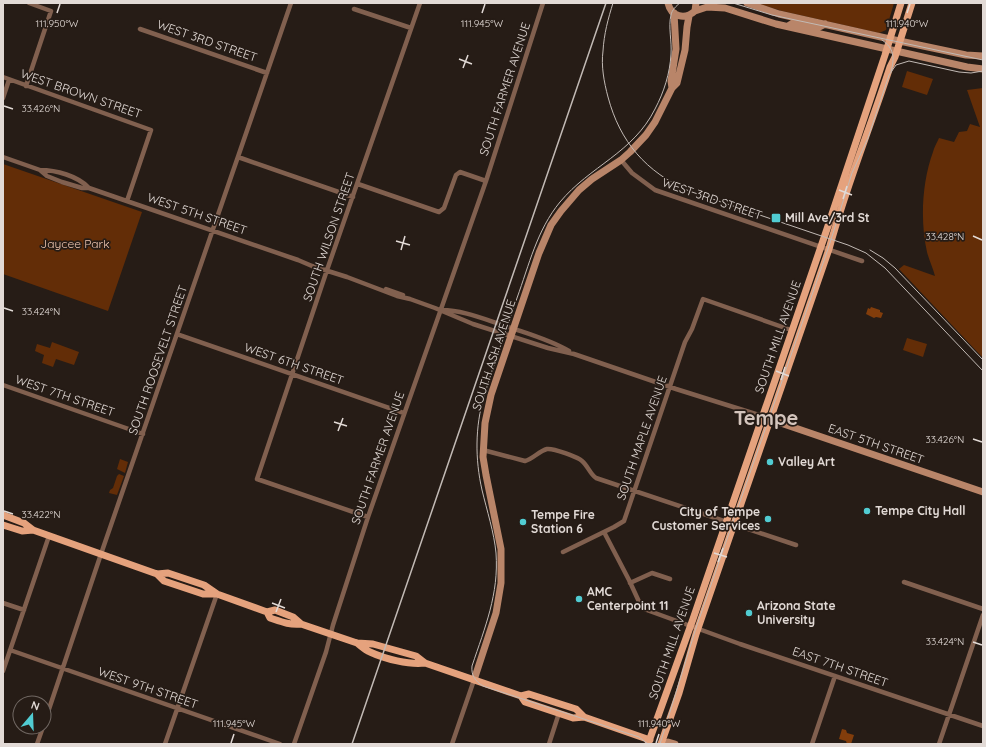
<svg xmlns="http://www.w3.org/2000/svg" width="986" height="747" font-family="Quicksand,sans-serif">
	<rect width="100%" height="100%" fill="#261c16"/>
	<path fill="#632d07" d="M 756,3 L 894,3 L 886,30 L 879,33 L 782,11 Z
		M 907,71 L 933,79 L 927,95 L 902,87 Z
		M 983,88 L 983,358 L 899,269 L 904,265 L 935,276 C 933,268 929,260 927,252 C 920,221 922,182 933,152 C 934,147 937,143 939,138 L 954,142 L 959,132 L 967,131 L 970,124 L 980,127 L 967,90 Z
		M 3,164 L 142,212 L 108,311 L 3,274 Z
		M 907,338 L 927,344 L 923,357 L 903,350 Z
		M 52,342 L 79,352 L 74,365 L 56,359 L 53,367 L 42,363 L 44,355 L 35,351 L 37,344 L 50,348 Z
		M 120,459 L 128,462 L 125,473 L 117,469 Z
		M 119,474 L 124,476 L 117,495 L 109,493 L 110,490 L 113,488 L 117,476 Z"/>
	<path fill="#823d0b" d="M 871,307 L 880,310 L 880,312 L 883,313 L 881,318 L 876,317 L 874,318 L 866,314 L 868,308 L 870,309 Z
		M 842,729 L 846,730 L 847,733 L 854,735 L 851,744 L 847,744 L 846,741 L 839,739 Z"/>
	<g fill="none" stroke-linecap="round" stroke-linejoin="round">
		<path stroke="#81604f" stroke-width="4.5" d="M 354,9 L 411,28
			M 140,29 L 267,73
			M 3,77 L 151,130 L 127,201
			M 26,86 L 51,11 L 29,3
			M 3,98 L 9,80
			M 3,157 L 40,170 L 47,176 L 62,182 L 82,188 L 89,188 L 298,260 L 312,266 L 347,277 L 397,296 L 410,299 L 435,308 L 473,324 L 548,348 L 574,354 L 676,389 L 762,416
			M 238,157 L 353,197
			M 621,160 L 632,173 L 655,190 L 862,261
			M 40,170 C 56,170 78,176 89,188
			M 358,184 L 439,212 L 444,208 L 456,175 L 460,172 L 486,181
			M 386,289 L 403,295
			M 442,310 C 462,310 484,319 503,325 C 525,333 549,339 569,351
			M 177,334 L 404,413
			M 3,385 L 143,434
			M 483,450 L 525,461 C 533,459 539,451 547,449 C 553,448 578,457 582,461 C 588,466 590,474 596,478 L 796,545
			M 368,517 L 257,479 L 327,270 L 420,3
			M 604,532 L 629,580 L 641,606 L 644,609 L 740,644 L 983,726
			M 563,552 L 614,527 L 624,521 L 685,342 L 692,329 L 703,299 L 791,330
			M 904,582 L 983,609
			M 630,583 L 652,573 L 670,579
			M 3,603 L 24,610
			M 10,650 L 280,744
			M 3,671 L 49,536
			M 44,724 L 101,554 L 291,3
			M 37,744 L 43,727
			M 165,744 L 217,594
			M 294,744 L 326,652 L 333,625 L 368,517 L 486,181 L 543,3
			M 452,744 L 474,680
			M 549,744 L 559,713
			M 812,744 L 835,676
			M 939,744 L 983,615"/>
		<path stroke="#b98569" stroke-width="7" d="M 668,3 C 671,17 685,20 695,11 L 696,3
			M 747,3 L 779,14 L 890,39 L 966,55 L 983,56
			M 695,11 L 707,7 L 725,8 L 776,24 L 967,67 L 983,69
			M 788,26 L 793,23 L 817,28 L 825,24
			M 672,88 L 671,81 L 676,49 L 674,13
			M 766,418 L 983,492
			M 474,680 L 496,613 L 501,583 L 501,549 L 486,475 L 483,457 L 485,423 L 491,395 L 539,253 L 551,225 L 561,211 L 579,190 L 592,179 L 621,160 L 630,152 L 646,135 L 655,122 L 672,88 L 677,83 L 685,50 L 687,27 L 689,16
			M 661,744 L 668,742 L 675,744"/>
		<path stroke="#e5a27d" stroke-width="7" d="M 3,515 L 24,523 L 33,530 L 157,574 L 168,573 L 204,585 L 217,594 L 267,612 L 275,610 L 293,617 L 301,624 L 357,643 L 373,644 L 416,656 L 425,663 L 521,696 L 529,694 L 576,709 L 584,717 L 650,740
			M 3,525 L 22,531 L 33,530
			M 157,574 L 164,581 L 203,594 L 216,594
			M 267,612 L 270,618 C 282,622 289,625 301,624
			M 357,643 C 361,646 365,650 370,652 C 385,659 409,665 425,663
			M 521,696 L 525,702 L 573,718 L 584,717
			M 648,744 L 693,619 L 827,229 L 885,55 L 901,3
			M 661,744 L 679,693 L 696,634 L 829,249 C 846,187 870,128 890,67 L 895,57 L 912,3"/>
		<path stroke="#c2bab5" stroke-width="1" d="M 613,3 C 608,19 604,34 603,51 C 601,66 604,82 608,97 C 620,142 646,172 689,191 L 848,245 L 866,253 L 885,268 L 983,371
			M 733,3 L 772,15 L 983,60
			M 882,40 C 894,48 895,58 891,71
			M 870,250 L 883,258 L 895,268 L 983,360
			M 648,744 L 639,737 L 483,686 C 475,681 471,675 472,666 C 485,627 499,594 496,553 C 494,532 487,511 482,490 C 475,459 475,427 484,396 C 494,363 506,331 517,298 C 529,265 537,230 560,202 C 590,166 633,153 655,109 C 664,92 670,73 671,54 C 672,41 668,27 671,15 C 672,10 676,6 680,3
			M 660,744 L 696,628 L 828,249 L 852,173 L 868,138 L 889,75 L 896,65 L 909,61 L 959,72 L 971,73 L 983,71"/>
		<path stroke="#c2bab5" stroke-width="1.5" d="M 352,744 L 606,3"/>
	</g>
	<path fill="none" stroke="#e2dad6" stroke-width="1.5" d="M 57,13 L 60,4M 482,13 L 485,4M 907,13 L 910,4M 459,59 L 472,64M 463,68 L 468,55M 4,106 L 13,109M 839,190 L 852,195M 843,199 L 847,186M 973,236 L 982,240M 396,241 L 410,245M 401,250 L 405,236M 4,308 L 13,311M 776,371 L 789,376M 781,380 L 785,367M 334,422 L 347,426M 338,431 L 343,418M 973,439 L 982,442M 4,511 L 13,514M 714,553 L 727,557M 718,562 L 723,548M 272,603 L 285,608M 276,612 L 281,599M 973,642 L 982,645M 231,743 L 234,734M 656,743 L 659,734"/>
	<g fill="#51ccd2" stroke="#261c16" stroke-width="1.5">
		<rect x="771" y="213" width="10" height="10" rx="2"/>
		<circle cx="770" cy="462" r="4"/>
		<circle cx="867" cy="511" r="4"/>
		<circle cx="768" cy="519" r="4"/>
		<circle cx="523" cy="522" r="4"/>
		<circle cx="579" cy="599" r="4"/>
		<circle cx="749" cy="613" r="4"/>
	</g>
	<g text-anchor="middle" stroke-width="3.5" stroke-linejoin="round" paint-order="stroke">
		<g font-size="12" fill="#e2dad6" stroke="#261c16">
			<text transform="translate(207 41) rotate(19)" y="4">WEST 3RD STREET</text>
			<text transform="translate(505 89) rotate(-72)" y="4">SOUTH FARMER AVENUE</text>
			<text transform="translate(81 94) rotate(19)" y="4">WEST BROWN STREET</text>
			<text transform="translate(712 199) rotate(19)" y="4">WEST 3RD STREET</text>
			<text transform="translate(197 214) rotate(19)" y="4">WEST 5TH STREET</text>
			<text transform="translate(329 237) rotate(-71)" y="4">SOUTH WILSON STREET</text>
			<text transform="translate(778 337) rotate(-71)" y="4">SOUTH MILL AVENUE</text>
			<text transform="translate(494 355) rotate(-72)" y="4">SOUTH ASH AVENUE</text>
			<text transform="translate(158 360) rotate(-71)" y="4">SOUTH ROOSEVELT STREET</text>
			<text transform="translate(294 364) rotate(19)" y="4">WEST 6TH STREET</text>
			<text transform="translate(65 396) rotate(19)" y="4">WEST 7TH STREET</text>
			<text transform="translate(642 438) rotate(-71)" y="4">SOUTH MAPLE AVENUE</text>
			<text transform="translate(876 444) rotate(19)" y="4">EAST 5TH STREET</text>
			<text transform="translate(378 458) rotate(-71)" y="4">SOUTH FARMER AVENUE</text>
			<text transform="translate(672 643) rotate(-71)" y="4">SOUTH MILL AVENUE</text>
			<text transform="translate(840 667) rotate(19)" y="4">EAST 7TH STREET</text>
			<text transform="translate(148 688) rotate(19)" y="4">WEST 9TH STREET</text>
		</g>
		<g font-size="12" font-weight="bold" fill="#e2dad6" stroke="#261c16" text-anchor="start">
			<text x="785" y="222">Mill Ave/3rd St</text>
			<text x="778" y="466">Valley Art</text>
			<text x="875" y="515">Tempe City Hall</text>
			<text x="760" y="516" text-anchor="end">City of Tempe<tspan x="760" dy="14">Customer Services</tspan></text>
			<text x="531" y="519">Tempe Fire<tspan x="531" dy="14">Station 6</tspan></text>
			<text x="587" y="596">AMC<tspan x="587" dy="14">Centerpoint 11</tspan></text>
			<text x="757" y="610">Arizona State<tspan x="757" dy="14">University</tspan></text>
		</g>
		<g font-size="12" fill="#f2c8b2" stroke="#261c16">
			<text x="75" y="248">Jaycee Park</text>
		</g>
		<g font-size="20" font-weight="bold" fill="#d4c5bd" stroke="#261c16">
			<text x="766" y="425">Tempe</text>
		</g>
	</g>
	<g font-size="10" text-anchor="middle" fill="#e2dad6" stroke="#261c16" stroke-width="3.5" stroke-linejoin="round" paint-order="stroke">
		<text x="57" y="27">111.950°W</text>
		<text x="482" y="27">111.945°W</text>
		<text x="907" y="27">111.940°W</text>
		<text x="41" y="112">33.426°N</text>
		<text x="945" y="240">33.428°N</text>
		<text x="41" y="315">33.424°N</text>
		<text x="945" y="443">33.426°N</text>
		<text x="41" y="518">33.422°N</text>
		<text x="945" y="645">33.424°N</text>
		<text x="234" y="727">111.945°W</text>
		<text x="659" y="727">111.940°W</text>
	</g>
	<rect width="986" height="747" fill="none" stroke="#e2dad6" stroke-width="8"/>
	<g transform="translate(32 715) rotate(19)"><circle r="19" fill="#261c16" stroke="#716863"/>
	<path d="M0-3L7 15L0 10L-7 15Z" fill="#51ccd2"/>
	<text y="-6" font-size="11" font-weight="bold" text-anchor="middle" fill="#e2dad6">N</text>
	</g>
</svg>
